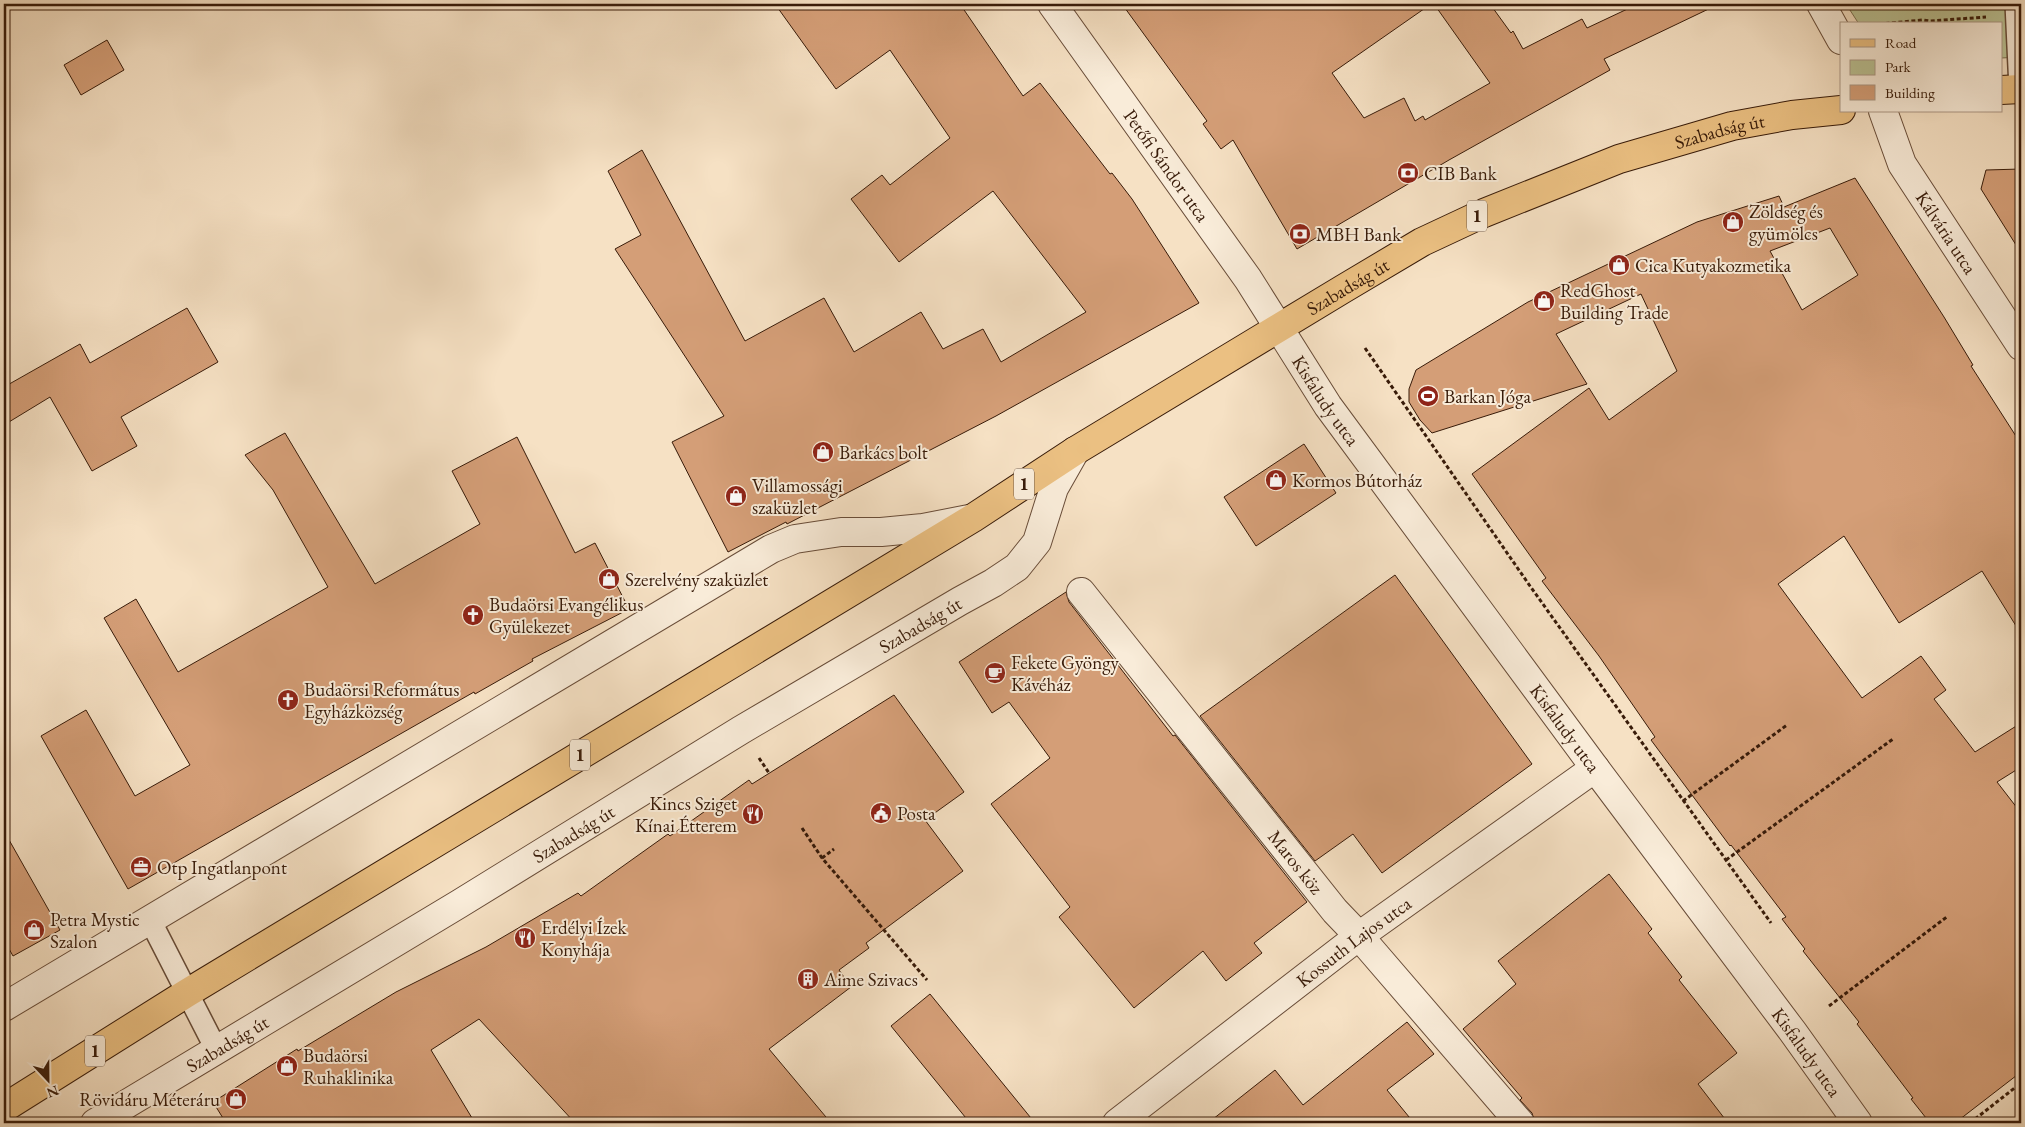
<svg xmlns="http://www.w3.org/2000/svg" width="2025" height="1127" font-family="'EB Garamond',serif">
	<rect width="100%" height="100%" fill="#f6e1c4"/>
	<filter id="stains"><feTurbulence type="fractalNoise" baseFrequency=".004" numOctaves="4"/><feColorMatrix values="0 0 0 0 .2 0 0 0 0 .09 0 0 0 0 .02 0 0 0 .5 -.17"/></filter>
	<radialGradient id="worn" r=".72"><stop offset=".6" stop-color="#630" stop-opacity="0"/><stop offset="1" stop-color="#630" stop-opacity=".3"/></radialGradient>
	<path fill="#bbc395" stroke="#7a6f4f" d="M 1846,4 L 2021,4 L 2021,57 L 2001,58 L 2001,24 L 1859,24 Z"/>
	<path fill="#d49e77" stroke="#381b09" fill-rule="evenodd" d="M 775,4 L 960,4 L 1023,96 L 1040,83 L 1110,174 L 1112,173 L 1132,199 L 1199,303 L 996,416 L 787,524 L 786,522 L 728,552 L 672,442 L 724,416 L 615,249 L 641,235 L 608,171 L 642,150 L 745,341 L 824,298 L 854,352 L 921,312 L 943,349 L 983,329 L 1001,362 L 1086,312 L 993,191 L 899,262 L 851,199 L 882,175 L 890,185 L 950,138 L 890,50 L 836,89 Z
		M 1122,4 L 1431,4 L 1332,73 L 1364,118 L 1404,98 L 1415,121 L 1423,116 L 1425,120 L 1490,83 L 1434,4 L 1490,4 L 1511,33 L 1513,31 L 1523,49 L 1582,19 L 1587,28 L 1638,4 L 1719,4 L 1604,59 L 1610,70 L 1449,160 L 1297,249 L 1233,140 L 1221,149 L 1203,124 L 1207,121 Z
		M 107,40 L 124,70 L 81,95 L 64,65 Z
		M 2021,169 L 2021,253 L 1981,189 L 1986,170 Z
		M 1855,178 L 1944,317 L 1973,365 L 1971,366 L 2021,444 L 2021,634 L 1982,571 L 1899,623 L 1844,536 L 1778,584 L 1862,698 L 1921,656 L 1946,690 L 1934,699 L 1975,752 L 2021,723 L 2021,767 L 1997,782 L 2021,813 L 2021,1072 L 1955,1123 L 1930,1123 L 1911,1099 L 1913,1098 L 1857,1024 L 1859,1022 L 1803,951 L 1805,949 L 1782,919 L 1786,917 L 1731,845 L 1730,846 L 1651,740 L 1655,737 L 1599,656 L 1542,581 L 1546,578 L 1472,474 L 1589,388 L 1609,420 L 1677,371 L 1641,294 L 1556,334 L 1587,384 L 1432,433 L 1420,420 L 1409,402 L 1409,389 L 1416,370 L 1528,302 L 1697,222 L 1779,196 L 1784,207 ZM 1830,228 L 1858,275 L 1802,310 L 1770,251 Z
		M 187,308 L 218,362 L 121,417 L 137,446 L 92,471 L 50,397 L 4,425 L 4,387 L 80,344 L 90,363 Z
		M 285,433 L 375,584 L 480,524 L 452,471 L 517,437 L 575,553 L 595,543 L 629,609 L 532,659 L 533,661 L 475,694 L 474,692 L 128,889 L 41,736 L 86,710 L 135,796 L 190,765 L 104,618 L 136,599 L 178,672 L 328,587 L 273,490 L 245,455 Z
		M 1304,444 L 1336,493 L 1256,546 L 1224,497 Z
		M 1395,575 L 1532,764 L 1382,873 L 1353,834 L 1315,861 L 1200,716 Z
		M 1066,592 L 1069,602 L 1173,736 L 1175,735 L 1307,902 L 1254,943 L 1262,953 L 1226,981 L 1203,951 L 1134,1008 L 1059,917 L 1070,907 L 991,804 L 1050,758 L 1009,702 L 992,713 L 959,662 Z
		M 894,695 L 964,792 L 925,820 L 963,871 L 866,943 L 869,948 L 839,970 L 851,987 L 769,1049 L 831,1123 L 575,1123 L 479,1019 L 431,1050 L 475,1123 L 226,1123 L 213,1102 L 297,1049 L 298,1051 L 396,992 L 486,947 L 578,893 L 581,896 L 668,834 L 670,836 L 749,780 L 752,784 Z
		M 4,831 L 60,930 L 13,956 L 4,940 Z
		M 1609,874 L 1652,929 L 1648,933 L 1682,977 L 1679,980 L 1737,1053 L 1698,1084 L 1728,1123 L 1535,1123 L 1532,1113 L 1520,1100 L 1522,1098 L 1463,1029 L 1516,984 L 1498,961 Z
		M 930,994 L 1035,1123 L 970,1123 L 891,1026 Z
		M 1407,1022 L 1434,1054 L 1387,1090 L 1414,1123 L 1208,1123 L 1275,1070 L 1303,1105 Z"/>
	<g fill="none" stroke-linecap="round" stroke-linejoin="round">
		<g stroke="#684c38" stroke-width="24">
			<path id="lane" d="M 2016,4 L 2020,89
				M 150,920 L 216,1049"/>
		</g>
		<g stroke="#684c38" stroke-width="30">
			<g id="street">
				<path id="s1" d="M 1052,4 L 1248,279 L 1328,406 L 1595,768 L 1793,1032 L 1858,1123"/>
				<path d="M 1821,4 L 1841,40"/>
				<path id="s2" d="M 1883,111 L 1902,164 L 2021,346"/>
				<path id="s3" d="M 1081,592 L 1335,911 L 1359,936 L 1520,1123"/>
				<path d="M 4,1007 L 771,549 L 795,539 L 841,532 L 881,532 L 923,528 L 969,519"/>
				<path id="s4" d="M 95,1123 L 459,904 L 741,730 L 960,601 L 993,583 L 1017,567 L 1037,542 L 1054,488 L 1075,451"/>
				<path id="s5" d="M 1117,1123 L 1359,936 L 1595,768"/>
			</g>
		</g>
		<g stroke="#381b09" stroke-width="30">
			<g id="primary">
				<path d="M 2001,90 L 2021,89"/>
				<path id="s6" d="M 4,1108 L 187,993 L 973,518 L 1075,451 L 1343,289 L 1422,242 L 1484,213 L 1619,159 L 1691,138 L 1732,126 L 1792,115 L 1841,110"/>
			</g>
		</g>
		<path stroke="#381b09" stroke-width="3" stroke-dasharray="4 2.5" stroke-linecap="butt" d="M 1879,24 L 1923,20 L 1930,21 L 1986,17
			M 1365,348 L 1530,586 L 1771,923
			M 759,758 L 769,773
			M 1683,801 L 1787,725
			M 802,828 L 822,858 L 927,980
			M 822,858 L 834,849
			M 1726,860 L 1893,739
			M 1829,1006 L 1948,916
			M 1970,1123 L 2021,1083"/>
		<use href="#lane" stroke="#f9ecd9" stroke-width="21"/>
		<use href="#street" stroke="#f9ecd9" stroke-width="28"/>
		<use href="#primary" stroke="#ebc082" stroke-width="28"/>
	</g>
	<defs>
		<g id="bank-disc" transform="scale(1.125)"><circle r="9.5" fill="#8f2418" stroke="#f9ecd9"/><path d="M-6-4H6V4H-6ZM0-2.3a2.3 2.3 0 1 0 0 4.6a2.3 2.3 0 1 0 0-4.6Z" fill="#fff"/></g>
		<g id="shop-disc" transform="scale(1.125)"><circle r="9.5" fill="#8f2418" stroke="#f9ecd9"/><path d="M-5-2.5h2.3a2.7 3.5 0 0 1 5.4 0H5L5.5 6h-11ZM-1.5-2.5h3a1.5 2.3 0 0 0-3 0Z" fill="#fff"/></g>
		<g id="stadium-disc" transform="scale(1.125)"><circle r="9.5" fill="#8f2418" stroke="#f9ecd9"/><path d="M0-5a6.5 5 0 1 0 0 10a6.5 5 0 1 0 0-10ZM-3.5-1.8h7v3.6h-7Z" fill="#fff"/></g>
		<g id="church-disc" transform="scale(1.125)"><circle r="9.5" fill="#8f2418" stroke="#f9ecd9"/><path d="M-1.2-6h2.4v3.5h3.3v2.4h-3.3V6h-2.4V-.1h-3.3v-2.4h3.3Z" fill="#fff"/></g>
		<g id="cafe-disc" transform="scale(1.125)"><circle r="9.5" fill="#8f2418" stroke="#f9ecd9"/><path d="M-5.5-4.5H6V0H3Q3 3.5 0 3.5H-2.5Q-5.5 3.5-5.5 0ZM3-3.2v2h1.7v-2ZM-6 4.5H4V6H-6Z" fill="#fff"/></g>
		<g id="civic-disc" transform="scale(1.125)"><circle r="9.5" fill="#8f2418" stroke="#f9ecd9"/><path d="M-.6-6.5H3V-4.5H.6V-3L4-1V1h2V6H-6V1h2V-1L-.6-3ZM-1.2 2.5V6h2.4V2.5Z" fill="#fff"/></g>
		<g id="restaurant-disc" transform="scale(1.125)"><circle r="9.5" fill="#8f2418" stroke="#f9ecd9"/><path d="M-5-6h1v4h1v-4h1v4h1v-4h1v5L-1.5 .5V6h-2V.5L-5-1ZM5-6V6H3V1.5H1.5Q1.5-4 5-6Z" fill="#fff"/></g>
		<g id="office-disc" transform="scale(1.125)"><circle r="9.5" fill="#8f2418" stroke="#f9ecd9"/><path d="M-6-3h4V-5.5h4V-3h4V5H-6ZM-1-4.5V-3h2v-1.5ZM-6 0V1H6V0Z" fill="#fff"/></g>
		<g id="building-disc" transform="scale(1.125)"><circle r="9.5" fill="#8f2418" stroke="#f9ecd9"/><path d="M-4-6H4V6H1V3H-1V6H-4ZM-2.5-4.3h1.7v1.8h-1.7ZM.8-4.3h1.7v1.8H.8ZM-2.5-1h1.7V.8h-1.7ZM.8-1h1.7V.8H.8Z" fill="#fff"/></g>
	</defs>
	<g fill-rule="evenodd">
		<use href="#bank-disc" x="1408" y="173"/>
		<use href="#shop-disc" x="1733" y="222"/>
		<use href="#bank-disc" x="1300" y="234"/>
		<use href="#shop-disc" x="1619" y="265"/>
		<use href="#shop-disc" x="1544" y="301"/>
		<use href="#stadium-disc" x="1428" y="396"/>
		<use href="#shop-disc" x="823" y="452"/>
		<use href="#shop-disc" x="1276" y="480"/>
		<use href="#shop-disc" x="736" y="496"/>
		<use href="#shop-disc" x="609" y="579"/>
		<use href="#church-disc" x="473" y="615"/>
		<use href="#cafe-disc" x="995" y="673"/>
		<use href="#church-disc" x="288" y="700"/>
		<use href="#civic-disc" x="881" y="813"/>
		<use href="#restaurant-disc" x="753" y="814"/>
		<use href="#office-disc" x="141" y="867"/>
		<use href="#shop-disc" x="34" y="930"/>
		<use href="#restaurant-disc" x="525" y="938"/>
		<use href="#building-disc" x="808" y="979"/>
		<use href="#shop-disc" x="287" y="1066"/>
		<use href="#shop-disc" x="236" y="1099"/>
	</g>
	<g text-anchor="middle" stroke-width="4" stroke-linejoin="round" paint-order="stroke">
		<g fill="#f9ecd9" stroke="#725a47" stroke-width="1">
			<rect x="1467" y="200.5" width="20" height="31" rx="4"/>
			<rect x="1014" y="468.5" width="20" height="31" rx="4"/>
			<rect x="570" y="739.5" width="20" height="31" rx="4"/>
			<rect x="85" y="1035.5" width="20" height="31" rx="4"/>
		</g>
		<g font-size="18" font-weight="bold" fill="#381b09">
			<text x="1477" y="222">1</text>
			<text x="1024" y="490">1</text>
			<text x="580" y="761">1</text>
			<text x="95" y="1057">1</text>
		</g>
		<g font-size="19" fill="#381b09" stroke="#f9ecd9">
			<text dy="7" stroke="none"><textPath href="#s6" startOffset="1980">Szabadság út</textPath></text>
			<text dy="7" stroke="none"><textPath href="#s1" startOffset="198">Petőfi Sándor utca</textPath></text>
			<text dy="7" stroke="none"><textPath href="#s2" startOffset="138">Kálvária utca</textPath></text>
			<text dy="7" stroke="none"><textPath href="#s6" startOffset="1575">Szabadság út</textPath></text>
			<text dy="7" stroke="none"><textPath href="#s1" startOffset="482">Kisfaludy utca</textPath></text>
			<text dy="7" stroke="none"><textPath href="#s4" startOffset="964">Szabadság út</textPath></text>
			<text dy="7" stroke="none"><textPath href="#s1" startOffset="888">Kisfaludy utca</textPath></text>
			<text dy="7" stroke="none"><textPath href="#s4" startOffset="559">Szabadság út</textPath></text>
			<text dy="7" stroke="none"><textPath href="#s3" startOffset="345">Maros köz</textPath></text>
			<text dy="7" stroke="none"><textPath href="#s5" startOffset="298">Kossuth Lajos utca</textPath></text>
			<text dy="7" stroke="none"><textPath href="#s4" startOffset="154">Szabadság út</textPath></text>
			<text dy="7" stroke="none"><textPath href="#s1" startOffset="1292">Kisfaludy utca</textPath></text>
		</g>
		<g font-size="19" fill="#381b09" stroke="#f9ecd9" text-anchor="start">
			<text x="1424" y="180">CIB Bank</text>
			<text x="1749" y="218">Zöldség és<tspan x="1749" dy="22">gyümölcs</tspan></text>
			<text x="1316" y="241">MBH Bank</text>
			<text x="1635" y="272">Cica Kutyakozmetika</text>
			<text x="1560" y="297">RedGhost<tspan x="1560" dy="22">Building Trade</tspan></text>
			<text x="1444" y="403">Barkan Jóga</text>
			<text x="839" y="459">Barkács bolt</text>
			<text x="1292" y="487">Kormos Bútorház</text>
			<text x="752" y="492">Villamossági<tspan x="752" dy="22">szaküzlet</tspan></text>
			<text x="625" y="586">Szerelvény szaküzlet</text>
			<text x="489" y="611">Budaörsi Evangélikus<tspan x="489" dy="22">Gyülekezet</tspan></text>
			<text x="1011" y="669">Fekete Gyöngy<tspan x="1011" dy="22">Kávéház</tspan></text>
			<text x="304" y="696">Budaörsi Református<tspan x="304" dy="22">Egyházközség</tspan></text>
			<text x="737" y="810" text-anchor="end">Kincs Sziget<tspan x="737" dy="22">Kínai Étterem</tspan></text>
			<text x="897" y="820">Posta</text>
			<text x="157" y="874">Otp Ingatlanpont</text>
			<text x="50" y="926">Petra Mystic<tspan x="50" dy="22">Szalon</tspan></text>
			<text x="541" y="934">Erdélyi Ízek<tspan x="541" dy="22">Konyhája</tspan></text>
			<text x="824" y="986">Aime Szivacs</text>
			<text x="303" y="1062">Budaörsi<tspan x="303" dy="22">Ruhaklinika</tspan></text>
			<text x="220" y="1106" text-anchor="end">Rövidáru Méteráru</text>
		</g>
	</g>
	<rect width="2025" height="1127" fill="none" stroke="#f6e1c4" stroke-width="20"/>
	<rect x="5" y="5" width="2015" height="1117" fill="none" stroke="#381b09" stroke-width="2.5"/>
	<rect x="10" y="10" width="2005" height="1107" fill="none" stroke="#381b09"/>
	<rect x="1840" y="22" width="162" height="90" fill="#f9ecd9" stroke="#ac9886"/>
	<rect x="1850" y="39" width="25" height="8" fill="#ebc082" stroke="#ac9886"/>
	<text x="1885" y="48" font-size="15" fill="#381b09">Road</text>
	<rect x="1850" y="60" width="25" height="15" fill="#bbc395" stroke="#ac9886"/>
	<text x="1885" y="72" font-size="15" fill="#381b09">Park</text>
	<rect x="1850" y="85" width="25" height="15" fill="#d49e77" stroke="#ac9886"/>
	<text x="1885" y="98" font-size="15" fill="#381b09">Building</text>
	<g transform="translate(48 1080) rotate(158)" stroke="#f9ecd9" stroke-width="4" paint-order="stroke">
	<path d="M0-4L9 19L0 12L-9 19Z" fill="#381b09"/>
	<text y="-8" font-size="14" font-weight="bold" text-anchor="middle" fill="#381b09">N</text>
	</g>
	<rect width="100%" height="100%" filter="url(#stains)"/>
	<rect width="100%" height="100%" fill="url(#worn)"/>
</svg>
